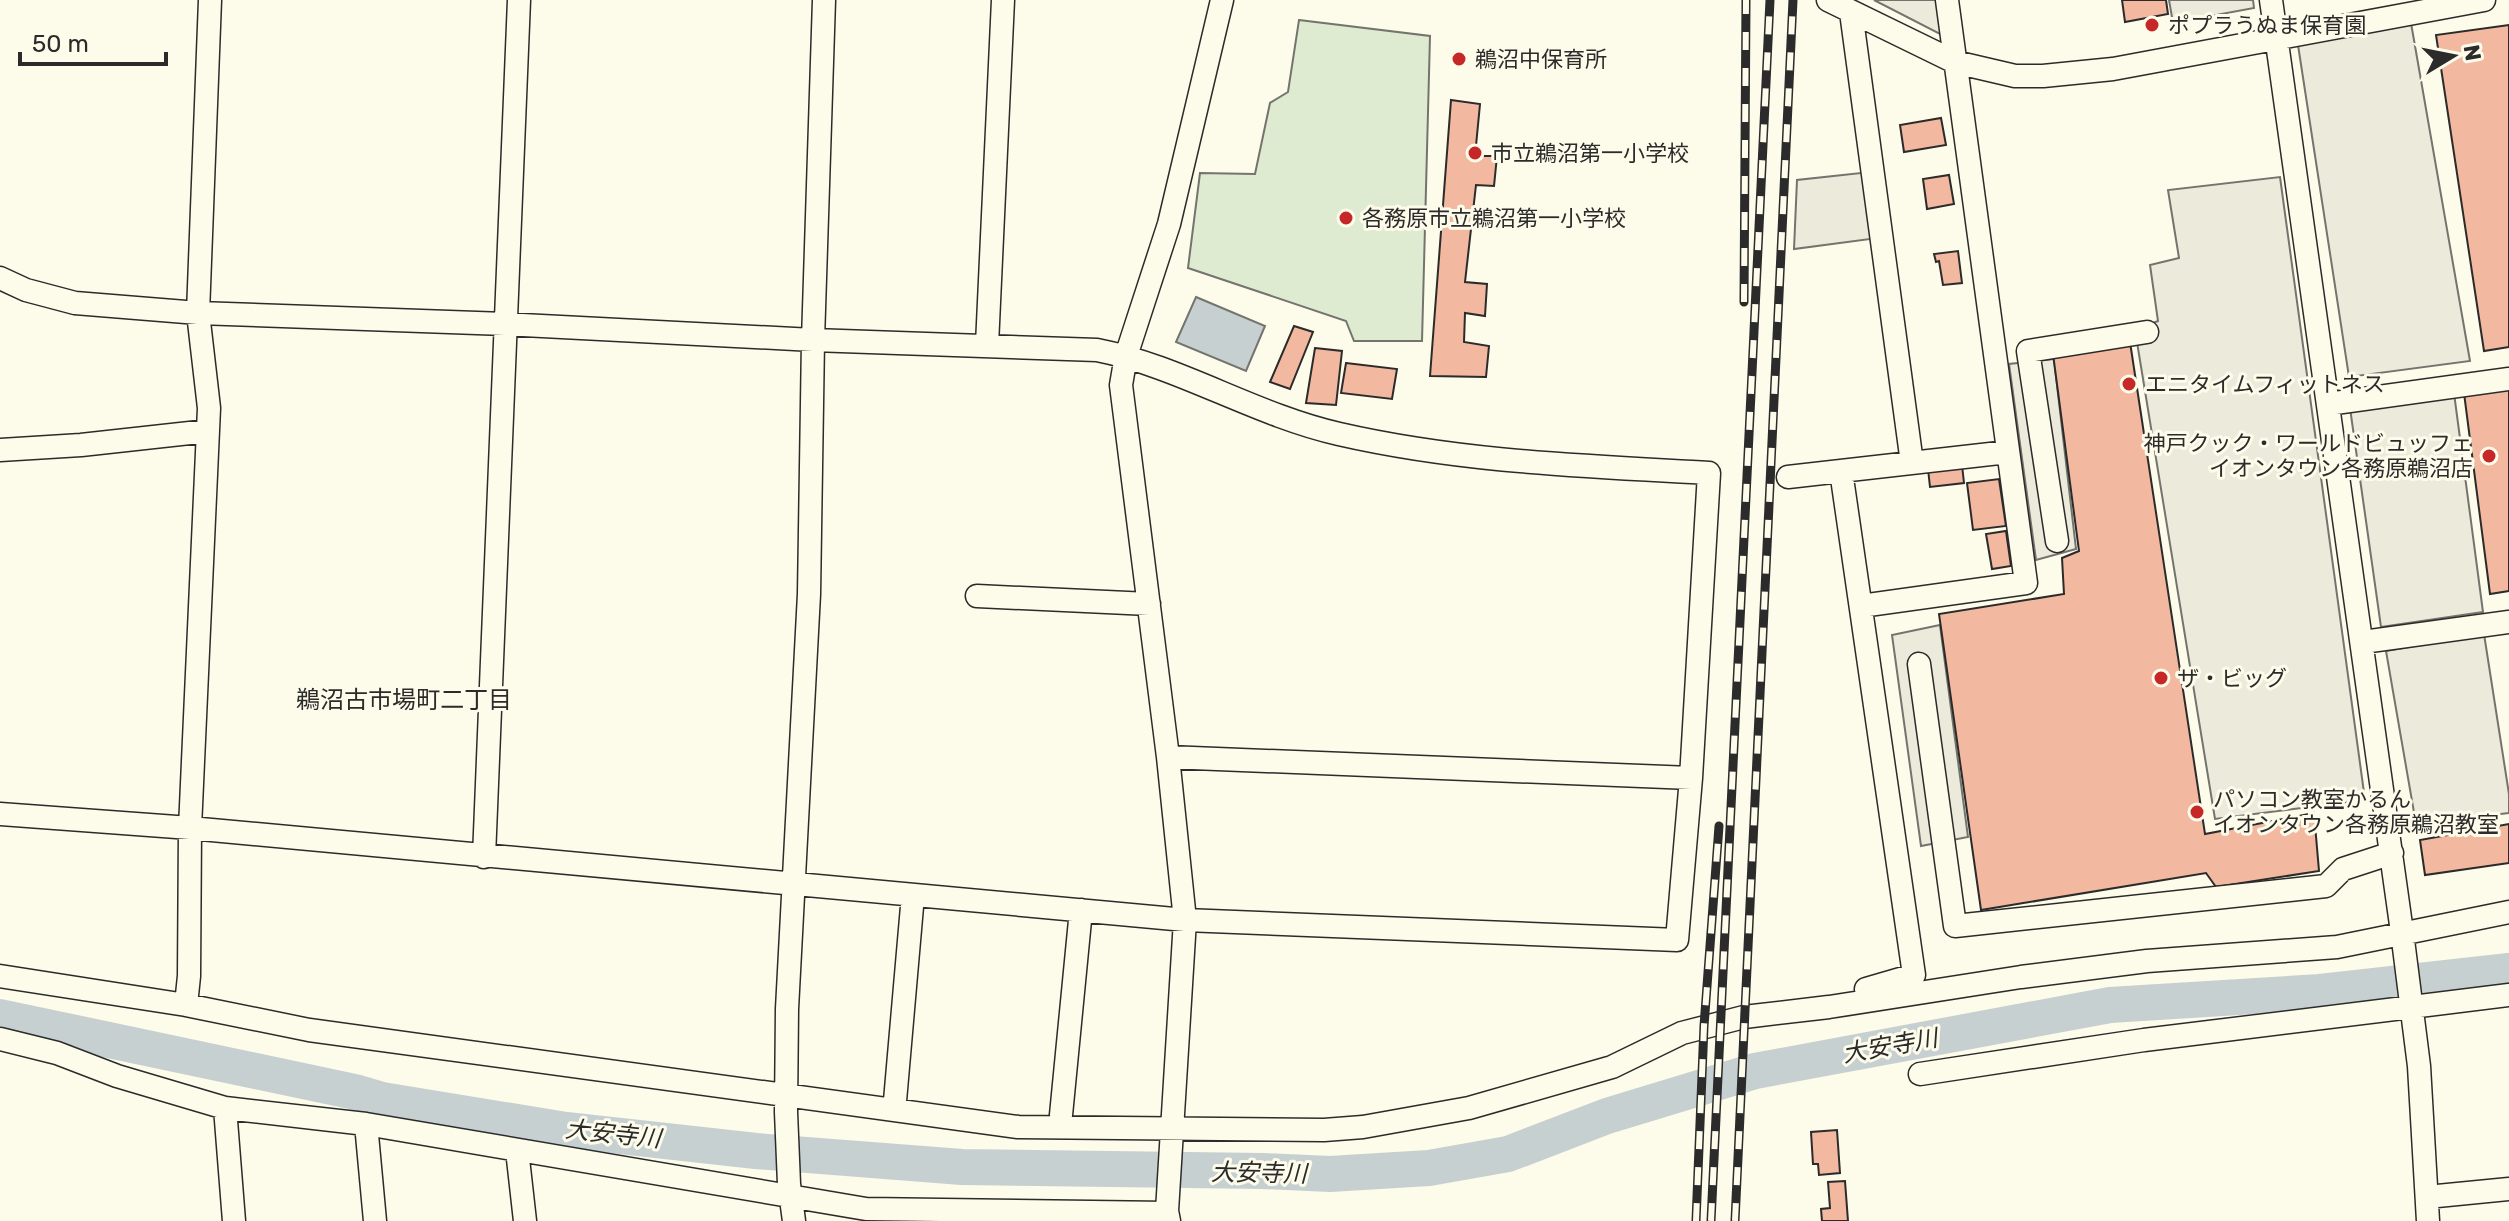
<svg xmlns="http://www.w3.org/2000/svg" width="2509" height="1221" font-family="Rubik,'Noto Sans JP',sans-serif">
	<rect width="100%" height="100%" fill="#fdfbea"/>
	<path fill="#deebd1" stroke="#74746e" stroke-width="2" d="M 1299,20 L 1430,36 L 1422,341 L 1354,341 L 1346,321 L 1188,268 L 1200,173 L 1255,174 L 1270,103 L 1288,92 Z"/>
	<path fill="#eceadb" stroke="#74746e" stroke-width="2" d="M 1874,0 L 1937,0 L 1942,35 Z
		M 2169,0 L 2253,0 L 2254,8 L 2173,23 Z
		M 2411,23 L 2470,361 L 2349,377 L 2298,45 Z
		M 1870,172 L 1878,238 L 1794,249 L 1797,180 Z
		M 2280,177 L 2365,800 L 2215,819 L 2135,330 L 2158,321 L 2150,265 L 2179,258 L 2168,190 Z
		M 2054,359 L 2076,549 L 2036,560 L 2009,364 Z
		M 2454,393 L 2483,612 L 2381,627 L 2350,408 Z
		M 1940,625 L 1968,837 L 1921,846 L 1892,635 Z
		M 2484,634 L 2509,794 L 2509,813 L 2416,824 L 2386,651 Z"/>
	<path fill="#c7d0d0" stroke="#74746e" stroke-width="2" d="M 1196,297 L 1265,326 L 1246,371 L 1176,342 Z"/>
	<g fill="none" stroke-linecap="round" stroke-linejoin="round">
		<path stroke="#c7d0d0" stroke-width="36" d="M 0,1017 L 355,1092 L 382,1100 L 566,1130 L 756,1151 L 962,1167 L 1263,1171 L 1330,1174 L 1429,1168 L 1508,1154 L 1607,1116 L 1755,1071 L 2110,1005 L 2320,992 L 2509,971"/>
	</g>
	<path fill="#f2b8a0" stroke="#2b2b2b" stroke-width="2" d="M 2122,0 L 2166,0 L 2168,14 L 2125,22 Z
		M 2509,25 L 2509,347 L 2484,351 L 2436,35 Z
		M 1451,100 L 1480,104 L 1475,156 L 1497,156 L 1494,186 L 1476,185 L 1465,282 L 1487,284 L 1485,316 L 1465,313 L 1464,342 L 1489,346 L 1486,377 L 1430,376 Z
		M 1941,118 L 1946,145 L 1904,152 L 1900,125 Z
		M 1949,175 L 1954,204 L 1927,209 L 1923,179 Z
		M 1958,251 L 1962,283 L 1943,285 L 1939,261 L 1936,262 L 1934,254 Z
		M 1294,326 L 1313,332 L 1290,389 L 1270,382 Z
		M 2130,342 L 2205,834 L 2314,813 L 2319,871 L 2216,887 L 2206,873 L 1981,910 L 1939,614 L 2064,594 L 2062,558 L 2079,551 L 2053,354 Z
		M 1315,348 L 1342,351 L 1336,405 L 1306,403 Z
		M 1346,363 L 1397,369 L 1392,399 L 1341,393 Z
		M 2509,387 L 2509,591 L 2490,594 L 2464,393 Z
		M 1962,465 L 1964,483 L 1930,487 L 1928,469 Z
		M 1999,479 L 2006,526 L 1973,530 L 1967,483 Z
		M 2006,531 L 2011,566 L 1992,569 L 1986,534 Z
		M 2509,824 L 2509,863 L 2425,875 L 2420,840 Z
		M 1837,1130 L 1840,1173 L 1819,1175 L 1818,1164 L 1813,1164 L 1811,1132 Z
		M 1845,1181 L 1848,1221 L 1822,1221 L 1821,1209 L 1830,1208 L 1828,1182 Z"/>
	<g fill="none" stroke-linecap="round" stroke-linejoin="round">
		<g stroke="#2b2b2b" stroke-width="25">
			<path id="minor" d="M 1828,0 L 1955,62 L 2015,76 L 2043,76 L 2113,69 L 2484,0
				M 2271,0 L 2402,932 L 2419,1066 L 2428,1221
				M 1851,12 L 1912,463
				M 0,278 L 26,290 L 75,303 L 198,313 L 505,324 L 813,340 L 1097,350 C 1179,366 1255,415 1339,434 C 1461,462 1585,466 1709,473 L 1691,778 L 1168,757
				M 987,345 L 1003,0
				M 2328,404 L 2509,379
				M 0,450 L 81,445 L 208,431
				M 1841,471 L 1914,975 L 1866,989
				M 1788,477 L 2008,452
				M 2057,541 L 2028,351 L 2147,332
				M 977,596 L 1149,604
				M 1861,606 L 2026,583 L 1947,0
				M 2363,642 L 2509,622
				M 1919,664 L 1955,926 L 2326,886 L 2343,869 L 2392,853
				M 0,814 L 190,828 L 1185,920 L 1677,940 L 1691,778
				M 484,857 L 519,0
				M 0,976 L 186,1005 L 309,1030 L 1018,1127 L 1324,1130 L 1363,1127 L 1469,1108 L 1612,1067 L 1682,1033 L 1744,1017 L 1829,1007 L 2021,977 L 2147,961 L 2337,947 L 2509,912
				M 186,1005 L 189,976 L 190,828 L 209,408 L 198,313 L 210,0
				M 0,1039 L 57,1053 L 117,1076 L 225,1108 L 366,1124 L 866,1209 L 1167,1213
				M 1920,1074 L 2144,1040 L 2509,995
				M 895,1101 L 913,895
				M 225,1108 L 234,1221
				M 1061,1115 L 1081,910
				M 366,1124 L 375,1221
				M 517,1150 L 525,1221
				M 2427,1197 L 2509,1189
				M 794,1221 L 789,1184 L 786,1112 L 787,1009 L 809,594 L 813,340 L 824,0
				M 1169,1221 L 1167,1211 L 1185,920 L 1168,757 L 1121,385 L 1126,356 L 1169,224 L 1222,0"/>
		</g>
		<use href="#minor" stroke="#fdfbea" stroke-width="22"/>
		<g stroke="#2b2b2b" stroke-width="9">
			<path id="rail" d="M 1744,302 L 1746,0
				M 1696,1221 L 1704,1026 L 1719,826
				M 1711,1221 L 1770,0
				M 1735,1221 L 1793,0"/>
		</g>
		<use href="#rail" stroke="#fdfbea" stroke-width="6" stroke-dasharray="18" stroke-linecap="butt"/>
	</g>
	<g fill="#c62828" stroke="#fdfbea" stroke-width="3">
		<circle cx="2152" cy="25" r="8"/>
		<circle cx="1459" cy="59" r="8"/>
		<circle cx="1475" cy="153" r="8"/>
		<circle cx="1346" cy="218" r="8"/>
		<circle cx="2129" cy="384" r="8"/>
		<circle cx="2489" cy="456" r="8"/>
		<circle cx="2161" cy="678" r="8"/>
		<circle cx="2197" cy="812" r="8"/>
	</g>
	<g text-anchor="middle" stroke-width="6" stroke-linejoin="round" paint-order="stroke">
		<g font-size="22" fill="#2b2b2b" stroke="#fdfbea" text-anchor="start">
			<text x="2168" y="33">ポプラうぬま保育園</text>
			<text x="1475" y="67">鵜沼中保育所</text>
			<text x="1491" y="161">市立鵜沼第一小学校</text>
			<text x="1362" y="226">各務原市立鵜沼第一小学校</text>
			<text x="2145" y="392">エニタイムフィットネス</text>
			<text x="2473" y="451" text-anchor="end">神戸クック・ワールドビュッフェ<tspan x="2473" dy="25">イオンタウン各務原鵜沼店</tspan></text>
			<text x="2177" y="686">ザ・ビッグ</text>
			<text x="2213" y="807">パソコン教室かるん<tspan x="2213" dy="25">イオンタウン各務原鵜沼教室</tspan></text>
		</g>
		<g font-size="24" fill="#2b2b2b" stroke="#fdfbea">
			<text x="404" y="708">鵜沼古市場町二丁目</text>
		</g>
		<g font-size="24" font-style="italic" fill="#2b2b2b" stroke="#fdfbea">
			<text transform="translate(1890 1046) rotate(-10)" y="8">大安寺川</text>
			<text transform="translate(613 1134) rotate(6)" y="8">大安寺川</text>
			<text transform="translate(1259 1173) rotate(1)" y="8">大安寺川</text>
		</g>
	</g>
	<g transform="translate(2453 56) rotate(80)" stroke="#fdfbea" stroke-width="6" paint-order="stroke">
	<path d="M0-6L14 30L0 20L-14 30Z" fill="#2b2b2b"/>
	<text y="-12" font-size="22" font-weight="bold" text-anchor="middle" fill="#2b2b2b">N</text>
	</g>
	<path d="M20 52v12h146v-12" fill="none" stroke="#2b2b2b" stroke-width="4"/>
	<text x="32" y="52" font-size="24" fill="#2b2b2b" stroke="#fdfbea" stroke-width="6" paint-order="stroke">50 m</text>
</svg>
